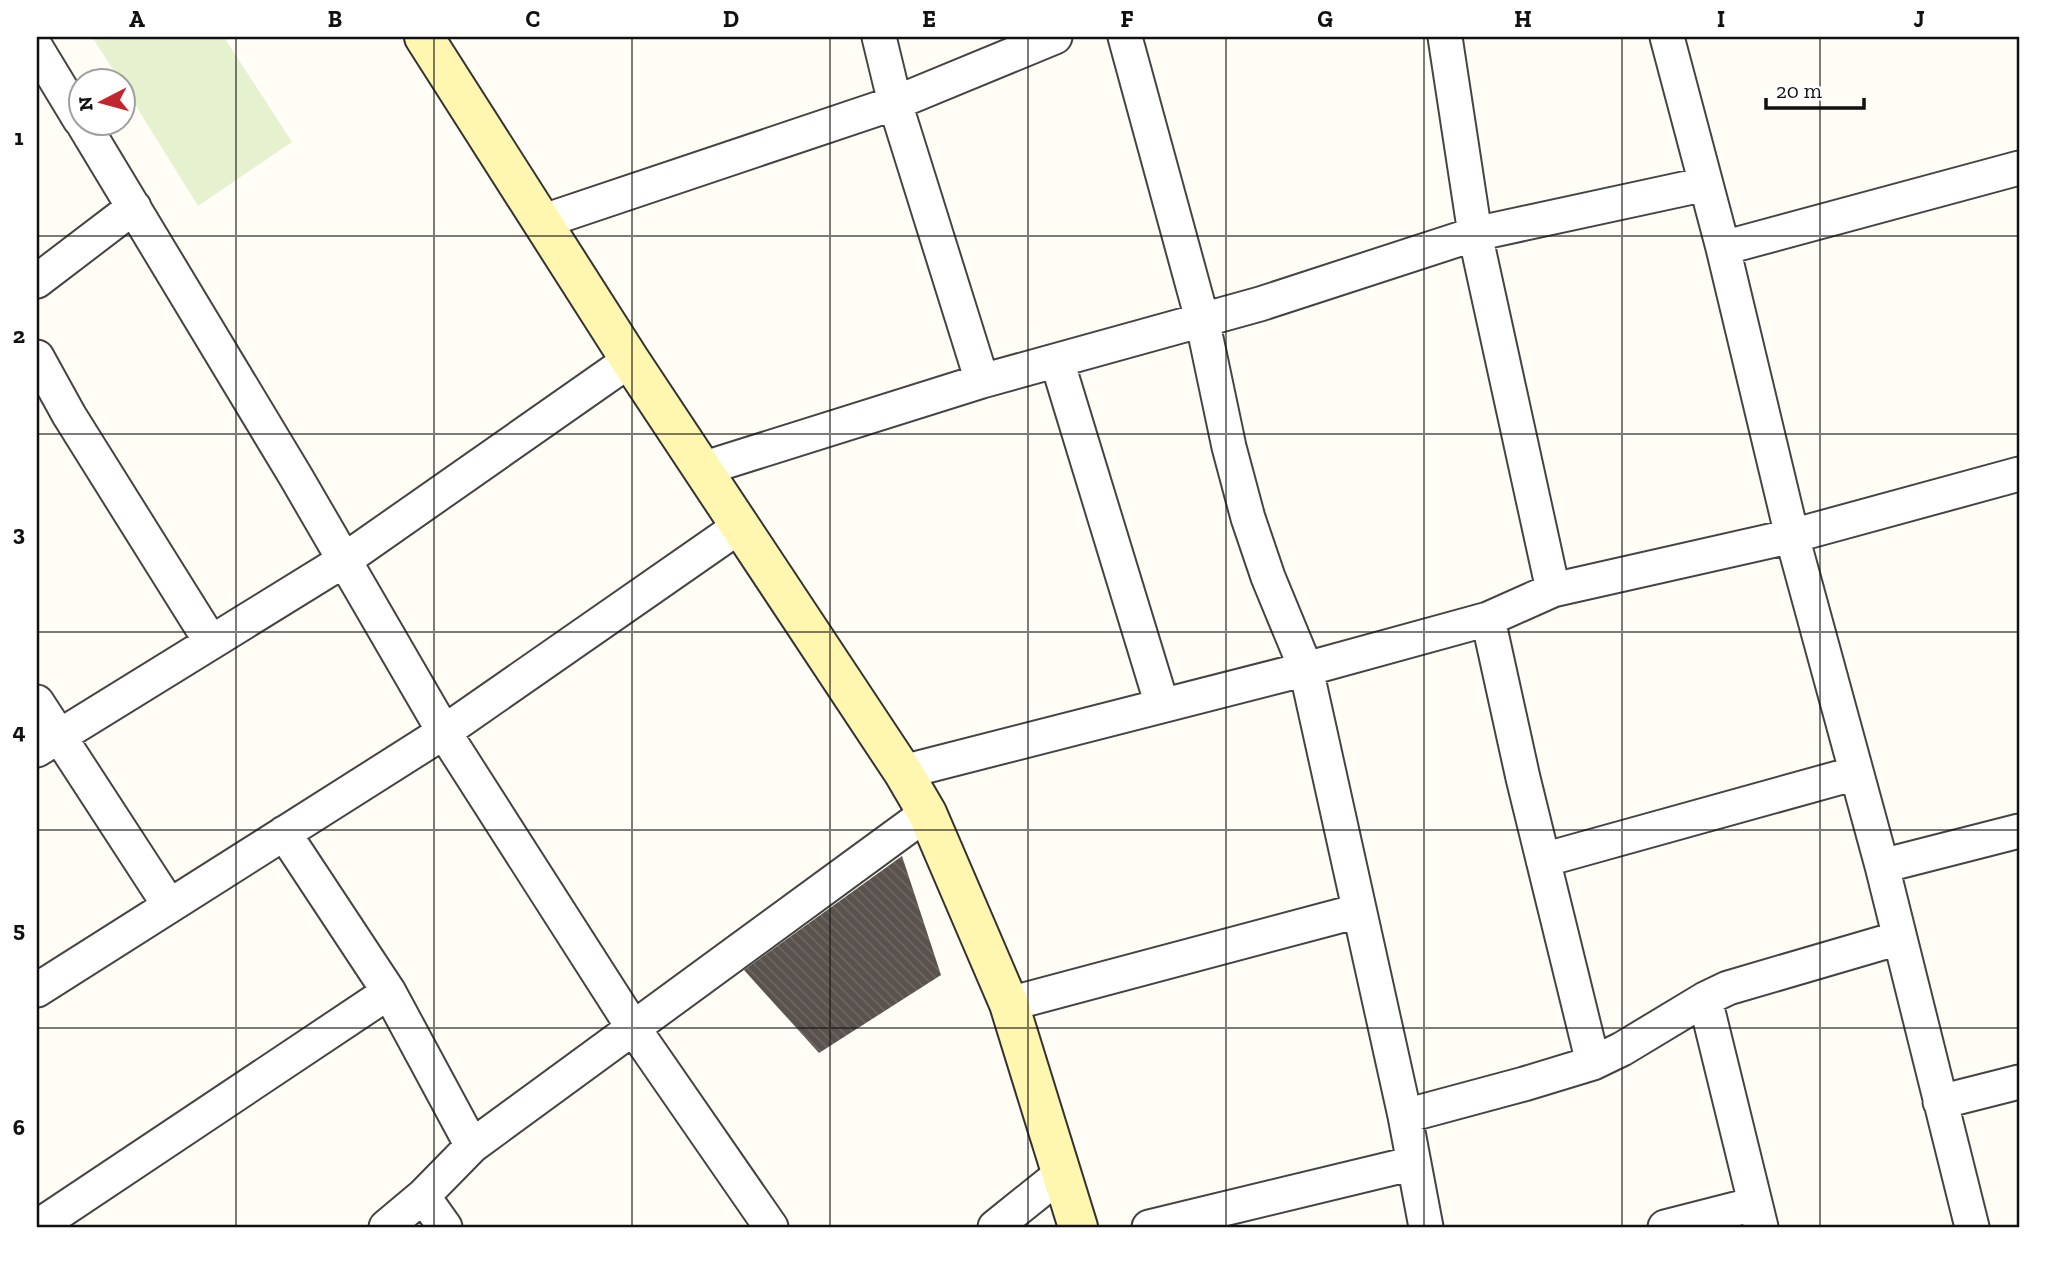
<svg xmlns="http://www.w3.org/2000/svg" width="2056" height="1264" font-family="'Zilla Slab',serif">
	<defs>
		<pattern id="building-back-hatch" width="6" height="6" patternUnits="userSpaceOnUse" patternTransform="scale(1.75)"><rect width="6" height="6" fill="#5a524d"/><path d="M-1 5l2 2M0 0l6 6M5-1l2 2" fill="none" stroke="#6d6662"/></pattern>
	</defs>
	<rect width="100%" height="100%" fill="#fffdf5"/>
	<path fill="#e6f2cf" d="M 92,37 L 224,37 L 292,142 L 198,206 L 123,85 L 122,80 L 120,80 Z"/>
	<path fill="url(#building-back-hatch)" d="M 902,856 L 941,975 L 819,1053 L 744,970 Z"/>
	<g fill="none" stroke-linecap="round" stroke-linejoin="round">
		<g stroke="#444" stroke-width="37">
			<path id="street" d="M 879,37 L 895,103 L 982,381
				M 1125,37 L 1202,319 L 1229,447 L 1248,518 L 1268,577 L 1306,669 L 1405,1116 L 1426,1227
				M 1445,37 L 1475,234 L 1553,590
				M 1667,37 L 1723,248 L 1792,536 L 1882,866 L 1972,1227
				M 37,49 L 80,120
				M 82,122 L 296,477 L 444,732 L 634,1029 L 771,1227
				M 541,222 L 895,103 L 1055,37
				M 1723,248 L 2019,168
				M 37,281 L 134,207
				M 37,357 L 69,415 L 211,642
				M 1057,361 L 1162,705
				M 702,469 L 982,381 L 1260,304 L 1475,234 L 1706,184
				M 1488,619 L 1523,778 L 1593,1063
				M 37,702 L 169,905
				M 37,750 L 343,561 L 630,360
				M 903,772 L 1306,669 L 1488,619 L 1553,590 L 1792,536 L 2019,474
				M 284,833 L 389,992 L 472,1146
				M 1543,860 L 1856,773
				M 1882,866 L 2019,831
				M 37,990 L 444,732 L 740,526
				M 1705,999 L 1761,1227
				M 1009,1004 L 1358,911
				M 1940,1102 L 2019,1082
				M 1405,1116 L 1524,1084 L 1593,1063 L 1622,1049 L 1705,999 L 1728,988 L 1899,938
				M 423,1196 L 445,1227
				M 37,1227 L 389,992
				M 386,1227 L 423,1196 L 472,1146 L 927,813
				M 995,1227 L 1061,1174
				M 1149,1227 L 1414,1163
				M 1665,1227 L 1755,1204"/>
		</g>
		<g stroke="#333" stroke-width="42">
			<path id="secondary" d="M 424,37 L 630,360 L 903,772 L 927,813 L 1009,1004 L 1078,1227"/>
		</g>
		<use href="#street" stroke="#fff" stroke-width="33"/>
		<use href="#secondary" stroke="#fff6b0" stroke-width="38"/>
	</g>
	<path fill="none" stroke="#111" stroke-width="2" stroke-opacity="0.55" d="M 236,37 L 236,1227M 434,37 L 434,1227M 632,37 L 632,1227M 830,37 L 830,1227M 1028,37 L 1028,1227M 1226,37 L 1226,1227M 1424,37 L 1424,1227M 1622,37 L 1622,1227M 1820,37 L 1820,1227M 37,236 L 2019,236M 37,434 L 2019,434M 37,632 L 2019,632M 37,830 L 2019,830M 37,1028 L 2019,1028"/>
	<rect width="2056" height="1264" fill="none" stroke="#ffffff" stroke-width="77"/>
	<g transform="translate(102 102) rotate(264)"><circle r="33" fill="#ffffff" stroke="#a0a0a0" stroke-width="2"/>
	<path d="M0-5L12 26L0 18L-12 26Z" fill="#c4262e"/>
	<text y="-10" font-size="19" font-weight="bold" text-anchor="middle" fill="#111111">N</text>
	</g>
	<path d="M1766 98v10h98v-10" fill="none" stroke="#111111" stroke-width="3.5"/>
	<text x="1776" y="98" font-size="21" fill="#111111" stroke="#ffffff" stroke-width="5" paint-order="stroke">20 m</text>
	<rect x="38" y="38" width="1980" height="1188" fill="none" stroke="#111" stroke-width="2.5"/>
	<g font-size="23" text-anchor="middle" font-weight="bold" fill="#111">
		<text x="137" y="27">A</text>
		<text x="335" y="27">B</text>
		<text x="533" y="27">C</text>
		<text x="731" y="27">D</text>
		<text x="929" y="27">E</text>
		<text x="1127" y="27">F</text>
		<text x="1325" y="27">G</text>
		<text x="1523" y="27">H</text>
		<text x="1721" y="27">I</text>
		<text x="1919" y="27">J</text>
		<text x="19" y="145">1</text>
		<text x="19" y="343">2</text>
		<text x="19" y="541">3</text>
		<text x="19" y="739">4</text>
		<text x="19" y="937">5</text>
		<text x="19" y="1135">6</text>
	</g>
</svg>
